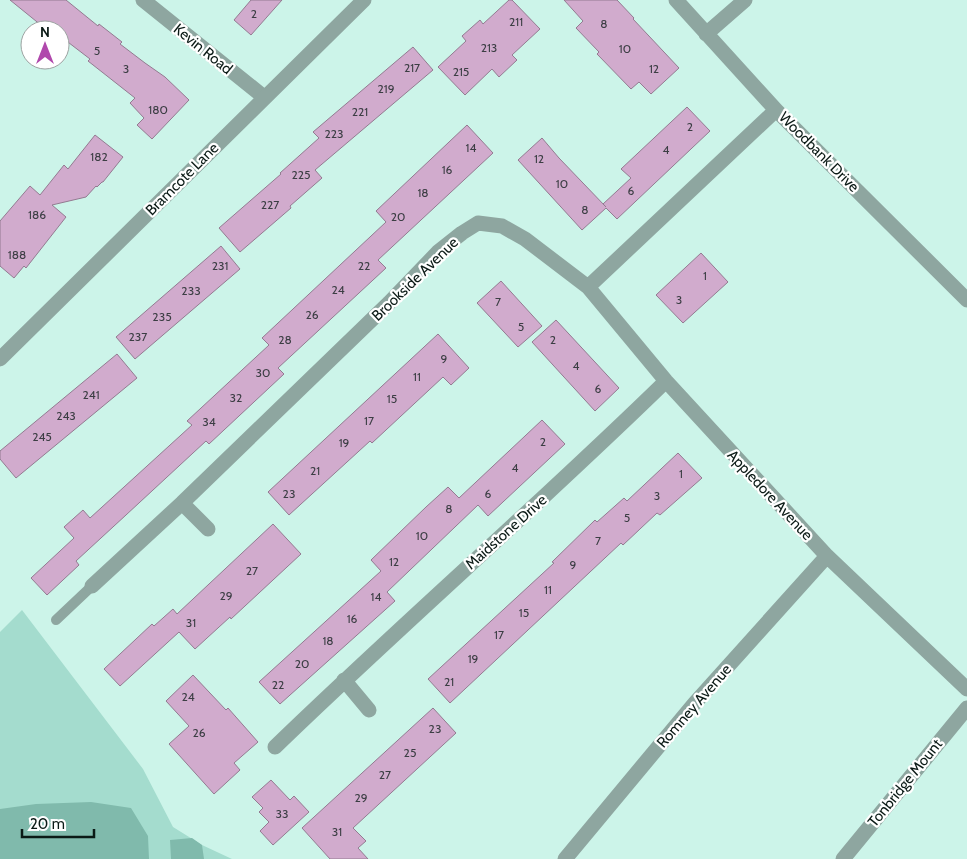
<svg xmlns="http://www.w3.org/2000/svg" width="967" height="859" font-family="Cabin,sans-serif">
	<rect width="100%" height="100%" fill="#ccf4e9"/>
	<path fill="#a4dcce" d="M 22,610 L 143,769 L 173,827 L 202,845 L 232,859 L 0,859 L 0,632 Z"/>
	<path fill="#80baac" d="M 91,802 L 131,808 L 148,836 L 149,859 L 0,859 L 0,809 L 36,804 Z
		M 192,838 L 202,845 L 204,859 L 171,859 L 170,840 Z"/>
	<path fill="#d1abcd" stroke="#937b91" d="M 10,0 L 66,0 L 98,26 L 99,24 L 122,42 L 120,44 L 145,63 L 165,77 L 189,100 L 152,139 L 137,125 L 144,118 L 130,103 L 135,98 L 88,61 L 90,59 L 60,36 L 60,30 L 47,30 Z
		M 251,0 L 282,0 L 251,35 L 234,20 Z
		M 509,0 L 512,0 L 540,29 L 512,55 L 517,60 L 499,77 L 492,69 L 465,95 L 438,67 L 466,41 L 462,36 L 480,20 L 483,24 Z
		M 564,0 L 617,0 L 634,18 L 633,19 L 679,68 L 651,94 L 639,82 L 631,89 L 597,54 L 599,52 L 576,28 L 583,21 Z
		M 413,47 L 433,70 L 315,170 L 322,178 L 290,206 L 291,208 L 240,252 L 219,228 L 281,174 L 280,173 L 319,138 L 313,132 Z
		M 687,107 L 710,131 L 617,219 L 606,208 L 582,230 L 518,160 L 542,138 L 559,158 L 606,207 L 603,204 L 631,178 L 621,169 Z
		M 467,125 L 493,153 L 378,260 L 386,268 L 278,368 L 284,374 L 209,444 L 206,441 L 126,515 L 76,561 L 79,565 L 47,595 L 31,578 L 74,538 L 64,527 L 83,510 L 90,518 L 192,425 L 187,421 L 269,345 L 262,338 L 386,222 L 376,211 Z
		M 95,135 L 123,157 L 103,182 L 102,182 L 97,187 L 96,186 L 86,197 L 52,205 L 66,217 L 26,268 L 24,266 L 14,278 L 0,266 L 0,221 L 30,186 L 40,195 L 64,165 L 68,169 Z
		M 221,246 L 240,269 L 135,359 L 116,337 Z
		M 701,253 L 728,282 L 683,323 L 656,295 Z
		M 501,281 L 542,326 L 518,347 L 477,303 Z
		M 556,320 L 619,388 L 595,411 L 532,342 Z
		M 438,334 L 469,368 L 451,385 L 443,377 L 372,443 L 370,441 L 289,515 L 268,492 Z
		M 117,354 L 137,378 L 16,478 L 0,459 L 0,451 Z
		M 542,420 L 565,444 L 488,516 L 478,505 L 387,592 L 395,601 L 280,704 L 259,682 L 381,571 L 371,560 L 426,507 L 448,487 L 459,498 Z
		M 678,453 L 702,478 L 660,515 L 657,513 L 623,545 L 621,543 L 450,703 L 428,679 L 554,563 L 552,562 L 595,520 L 597,522 L 624,498 L 627,501 Z
		M 273,524 L 301,554 L 231,619 L 230,617 L 195,649 L 179,632 L 120,686 L 104,669 L 152,624 L 154,626 L 173,609 L 177,614 Z
		M 193,675 L 226,710 L 228,708 L 258,742 L 234,763 L 240,770 L 214,794 L 169,744 L 189,726 L 166,701 Z
		M 433,708 L 456,733 L 353,828 L 366,841 L 358,848 L 368,859 L 330,859 L 302,828 Z
		M 271,780 L 290,800 L 294,796 L 309,812 L 273,845 L 260,831 L 269,822 L 259,812 L 263,808 L 252,797 Z"/>
	<g fill="none" stroke-linecap="round" stroke-linejoin="round">
		<path stroke="#8ea6a0" stroke-width="10" d="M 56,620 L 92,586"/>
		<path stroke="#8ea6a0" stroke-width="15" d="M 143,0 L 264,97
			M 676,0 L 776,110 L 967,300
			M 706,34 L 745,0
			M 588,287 L 666,381 L 827,556 L 967,689
			M 182,503 L 208,529
			M 92,586 L 182,503 L 389,303 L 438,252 L 462,233 L 478,223 L 502,226 L 525,239 L 588,287 L 776,110
			M 344,680 L 369,710
			M 275,747 C 403,623 538,506 666,381
			M 565,859 L 694,704 L 827,556
			M 843,859 L 967,708"/>
		<path stroke="#8ea6a0" stroke-width="15" d="M 0,359 L 364,0"/>
	</g>
	<g text-anchor="middle" stroke-width="4.5" stroke-linejoin="round" paint-order="stroke">
		<g font-size="12" fill="#3c3e44">
			<text x="254" y="18">2</text>
			<text x="516" y="26">211</text>
			<text x="604" y="28">8</text>
			<text x="489" y="52">213</text>
			<text x="625" y="53">10</text>
			<text x="97" y="55">5</text>
			<text x="412" y="72">217</text>
			<text x="126" y="73">3</text>
			<text x="654" y="73">12</text>
			<text x="461" y="76">215</text>
			<text x="386" y="93">219</text>
			<text x="158" y="114">180</text>
			<text x="360" y="116">221</text>
			<text x="690" y="131">2</text>
			<text x="334" y="138">223</text>
			<text x="471" y="152">14</text>
			<text x="666" y="154">4</text>
			<text x="99" y="161">182</text>
			<text x="539" y="163">12</text>
			<text x="447" y="174">16</text>
			<text x="301" y="179">225</text>
			<text x="562" y="188">10</text>
			<text x="631" y="195">6</text>
			<text x="423" y="197">18</text>
			<text x="270" y="209">227</text>
			<text x="585" y="214">8</text>
			<text x="37" y="219">186</text>
			<text x="398" y="221">20</text>
			<text x="17" y="259">188</text>
			<text x="220" y="270">231</text>
			<text x="364" y="270">22</text>
			<text x="705" y="280">1</text>
			<text x="338" y="294">24</text>
			<text x="191" y="295">233</text>
			<text x="679" y="304">3</text>
			<text x="498" y="306">7</text>
			<text x="312" y="319">26</text>
			<text x="162" y="321">235</text>
			<text x="521" y="331">5</text>
			<text x="138" y="341">237</text>
			<text x="285" y="344">28</text>
			<text x="553" y="344">2</text>
			<text x="444" y="363">9</text>
			<text x="576" y="370">4</text>
			<text x="263" y="377">30</text>
			<text x="417" y="381">11</text>
			<text x="598" y="393">6</text>
			<text x="91" y="399">241</text>
			<text x="236" y="402">32</text>
			<text x="392" y="403">15</text>
			<text x="66" y="420">243</text>
			<text x="369" y="425">17</text>
			<text x="209" y="426">34</text>
			<text x="42" y="441">245</text>
			<text x="543" y="446">2</text>
			<text x="344" y="447">19</text>
			<text x="515" y="472">4</text>
			<text x="315" y="475">21</text>
			<text x="681" y="478">1</text>
			<text x="289" y="498">23</text>
			<text x="488" y="498">6</text>
			<text x="657" y="500">3</text>
			<text x="449" y="513">8</text>
			<text x="627" y="522">5</text>
			<text x="422" y="540">10</text>
			<text x="598" y="545">7</text>
			<text x="394" y="566">12</text>
			<text x="573" y="569">9</text>
			<text x="252" y="575">27</text>
			<text x="548" y="594">11</text>
			<text x="226" y="600">29</text>
			<text x="376" y="601">14</text>
			<text x="524" y="617">15</text>
			<text x="352" y="623">16</text>
			<text x="191" y="627">31</text>
			<text x="499" y="639">17</text>
			<text x="328" y="645">18</text>
			<text x="473" y="663">19</text>
			<text x="302" y="668">20</text>
			<text x="449" y="686">21</text>
			<text x="278" y="689">22</text>
			<text x="188" y="701">24</text>
			<text x="435" y="733">23</text>
			<text x="199" y="737">26</text>
			<text x="410" y="757">25</text>
			<text x="385" y="779">27</text>
			<text x="361" y="802">29</text>
			<text x="282" y="818">33</text>
			<text x="337" y="836">31</text>
		</g>
		<g font-size="15" fill="#0b1a16" stroke="#fff">
			<text transform="translate(203 49) rotate(39)" y="5">Kevin Road</text>
			<text transform="translate(819 152) rotate(45)" y="5">Woodbank Drive</text>
			<text transform="translate(182 179) rotate(-45)" y="5">Bramcote Lane</text>
			<text transform="translate(415 279) rotate(-44)" y="5">Brookside Avenue</text>
			<text transform="translate(770 495) rotate(47)" y="5">Appledore Avenue</text>
			<text transform="translate(506 532) rotate(-42)" y="5">Maidstone Drive</text>
			<text transform="translate(694 706) rotate(-49)" y="5">Romney Avenue</text>
			<text transform="translate(905 783) rotate(-51)" y="5">Tonbridge Mount</text>
		</g>
	</g>
	<g transform="translate(45 45)"><circle r="24" fill="#ffffff" stroke="#9da3a2"/>
	<path d="M0-4L9 19L0 12L-9 19Z" fill="#b048ac"/>
	<text y="-8" font-size="14" font-weight="bold" text-anchor="middle" fill="#0b1a16">N</text>
	</g>
	<path d="M22 829v8h72v-8" fill="none" stroke="#0b1a16" stroke-width="2.5"/>
	<text x="30" y="829" font-size="15" fill="#0b1a16" stroke="#ffffff" stroke-width="4" paint-order="stroke">20 m</text>
</svg>
